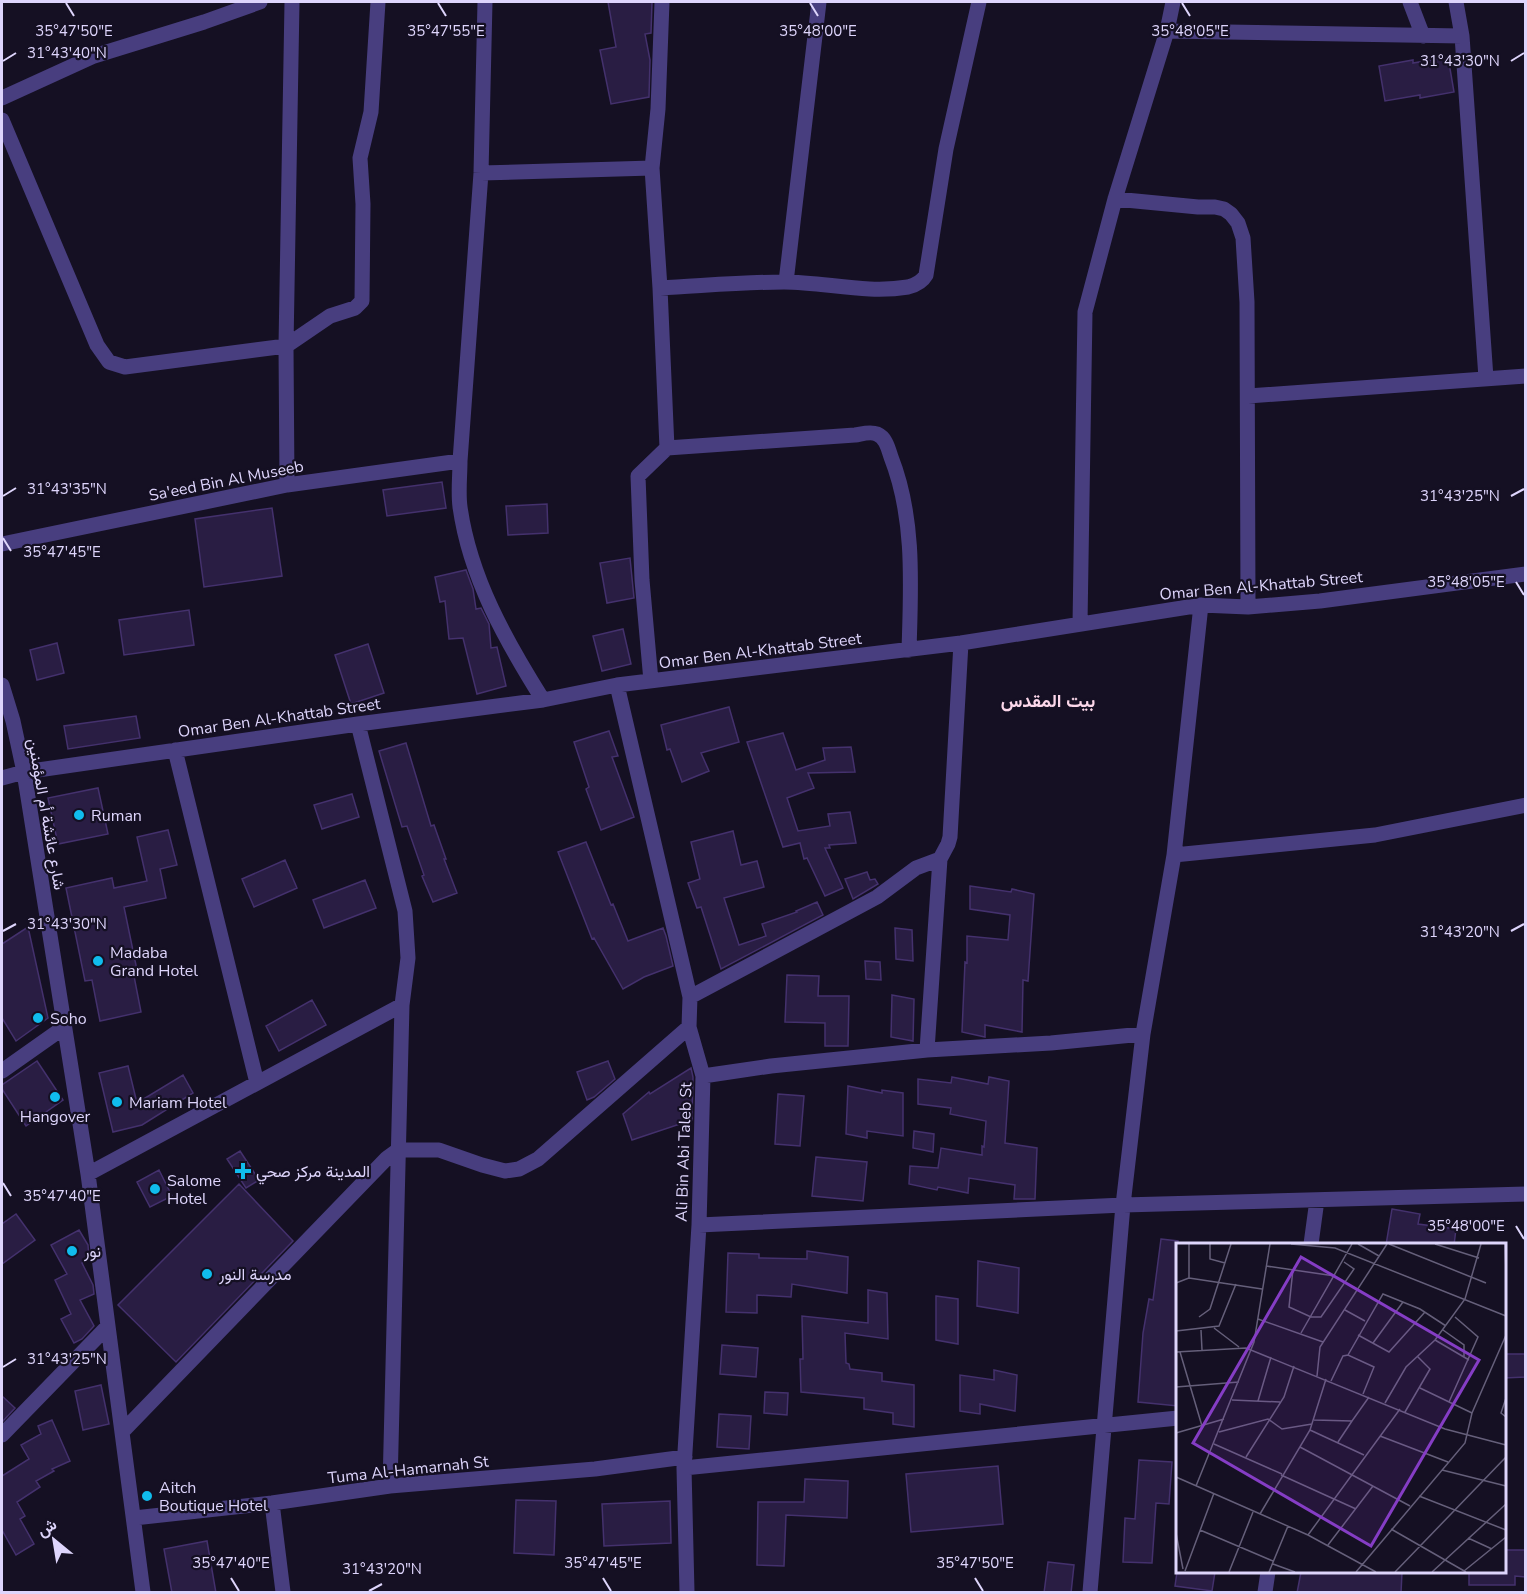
<svg xmlns="http://www.w3.org/2000/svg" width="1527" height="1594" font-family="'Nunito Sans',Vazirmatn,sans-serif">
	<rect width="100%" height="100%" fill="#151023"/>
	<path fill="#291d43" stroke="#44316d" stroke-width="1.5" d="M 608,2 L 652,2 L 651,33 L 645,34 L 650,60 L 649,97 L 611,104 L 600,50 L 616,47 Z
		M 1448,57 L 1454,92 L 1420,98 L 1420,95 L 1385,101 L 1379,66 L 1413,60 L 1413,63 Z
		M 442,482 L 446,508 L 387,516 L 383,490 Z
		M 547,504 L 548,533 L 508,535 L 506,506 Z
		M 272,508 L 282,576 L 204,587 L 195,519 Z
		M 630,558 L 634,598 L 607,603 L 600,563 Z
		M 466,570 L 473,589 L 476,609 L 481,608 L 489,624 L 491,648 L 497,647 L 506,686 L 477,694 L 463,638 L 449,639 L 445,601 L 440,602 L 435,577 Z
		M 189,610 L 194,645 L 124,655 L 119,620 Z
		M 623,629 L 631,664 L 602,671 L 593,636 Z
		M 57,643 L 64,673 L 37,680 L 30,650 Z
		M 368,644 L 384,693 L 351,704 L 335,655 Z
		M 729,707 L 739,742 L 701,753 L 709,771 L 682,782 L 670,749 L 667,750 L 661,725 Z
		M 136,716 L 140,738 L 68,749 L 64,726 Z
		M 609,731 L 618,756 L 612,757 L 634,817 L 601,830 L 586,789 L 589,787 L 574,742 Z
		M 783,733 L 796,770 L 825,760 L 823,748 L 851,747 L 855,772 L 808,773 L 814,788 L 787,798 L 798,831 L 830,826 L 828,814 L 850,812 L 856,843 L 829,845 L 830,848 L 825,848 L 843,888 L 825,896 L 807,858 L 804,859 L 800,843 L 783,847 L 747,742 Z
		M 406,743 L 431,826 L 434,825 L 446,859 L 444,859 L 457,893 L 433,902 L 422,876 L 424,875 L 407,826 L 402,827 L 379,751 Z
		M 98,788 L 108,834 L 58,844 L 48,798 Z
		M 352,794 L 359,817 L 322,829 L 314,805 Z
		M 168,830 L 177,865 L 160,869 L 166,898 L 124,907 L 137,970 L 133,971 L 141,1012 L 100,1021 L 92,980 L 85,981 L 66,888 L 112,878 L 114,888 L 147,881 L 137,837 Z
		M 733,831 L 741,865 L 757,861 L 764,887 L 724,898 L 739,945 L 766,936 L 762,924 L 797,912 L 796,911 L 817,902 L 823,915 L 721,969 L 701,907 L 697,908 L 688,883 L 700,879 L 691,842 Z
		M 586,842 L 611,905 L 613,904 L 628,941 L 663,928 L 666,936 L 673,966 L 644,977 L 623,989 L 594,938 L 592,939 L 558,852 Z
		M 285,860 L 297,888 L 254,907 L 242,879 Z
		M 867,872 L 870,880 L 875,879 L 878,884 L 853,899 L 845,879 Z
		M 365,880 L 376,908 L 324,928 L 313,900 Z
		M 970,886 L 1011,892 L 1012,889 L 1034,894 L 1028,981 L 1023,980 L 1022,1032 L 985,1025 L 985,1037 L 962,1032 L 965,962 L 967,963 L 967,936 L 1008,940 L 1010,915 L 970,909 Z
		M 28,927 L 48,1018 L 16,1041 L 2,1018 L 2,944 Z
		M 895,928 L 912,930 L 913,961 L 896,959 Z
		M 865,961 L 880,962 L 881,980 L 866,979 Z
		M 787,975 L 819,976 L 818,996 L 849,996 L 848,1046 L 825,1046 L 825,1023 L 785,1022 Z
		M 892,995 L 914,999 L 913,1041 L 891,1037 Z
		M 312,1000 L 326,1025 L 279,1051 L 266,1026 Z
		M 37,1061 L 63,1100 L 26,1126 L 2,1089 L 2,1085 Z
		M 608,1061 L 615,1079 L 594,1097 L 587,1100 L 577,1072 Z
		M 128,1066 L 137,1103 L 183,1075 L 193,1093 L 142,1125 L 113,1132 L 99,1073 Z
		M 691,1068 L 693,1077 L 692,1120 L 632,1140 L 623,1114 L 649,1092 L 650,1094 Z
		M 952,1077 L 988,1084 L 989,1077 L 1009,1081 L 1005,1143 L 1037,1148 L 1035,1199 L 1014,1199 L 1015,1185 L 969,1178 L 968,1193 L 938,1187 L 937,1190 L 909,1184 L 910,1166 L 938,1168 L 941,1148 L 982,1155 L 982,1146 L 984,1147 L 986,1121 L 950,1114 L 951,1108 L 918,1104 L 918,1079 L 951,1083 Z
		M 848,1086 L 882,1093 L 882,1090 L 903,1093 L 903,1136 L 867,1131 L 867,1138 L 846,1134 Z
		M 778,1094 L 804,1096 L 800,1146 L 775,1144 Z
		M 914,1131 L 934,1134 L 933,1152 L 913,1148 Z
		M 240,1151 L 259,1180 L 246,1188 L 227,1159 Z
		M 816,1157 L 867,1162 L 863,1201 L 812,1196 Z
		M 159,1170 L 172,1196 L 150,1207 L 137,1182 Z
		M 239,1184 L 293,1241 L 176,1362 L 118,1305 Z
		M 1392,1209 L 1420,1214 L 1418,1224 L 1456,1229 L 1454,1245 L 1386,1245 Z
		M 16,1214 L 35,1240 L 2,1264 L 2,1224 Z
		M 79,1230 L 88,1245 L 89,1259 L 82,1263 L 93,1285 L 94,1294 L 80,1300 L 94,1326 L 82,1339 L 74,1343 L 61,1319 L 71,1314 L 55,1280 L 67,1274 L 51,1245 Z
		M 1161,1239 L 1178,1241 L 1178,1406 L 1138,1402 L 1143,1333 L 1149,1299 L 1153,1300 Z
		M 807,1251 L 848,1257 L 847,1293 L 792,1284 L 791,1297 L 757,1295 L 757,1313 L 726,1312 L 728,1253 L 759,1254 L 759,1258 L 807,1259 Z
		M 978,1261 L 1019,1268 L 1018,1313 L 977,1306 Z
		M 868,1290 L 887,1293 L 888,1339 L 845,1333 L 846,1363 L 849,1364 L 850,1369 L 882,1373 L 882,1381 L 914,1385 L 914,1427 L 893,1424 L 893,1413 L 864,1409 L 864,1398 L 801,1392 L 800,1359 L 803,1359 L 802,1316 L 868,1323 Z
		M 936,1296 L 958,1299 L 958,1344 L 936,1340 Z
		M 722,1345 L 758,1348 L 756,1377 L 720,1374 Z
		M 1504,1354 L 1526,1354 L 1526,1377 L 1504,1378 Z
		M 994,1370 L 1017,1375 L 1015,1411 L 980,1404 L 980,1414 L 960,1411 L 960,1375 L 994,1380 Z
		M 101,1385 L 109,1424 L 83,1430 L 75,1391 Z
		M 765,1392 L 788,1393 L 787,1415 L 764,1413 Z
		M 2,1396 L 15,1408 L 2,1422 Z
		M 719,1414 L 751,1416 L 749,1449 L 717,1447 Z
		M 52,1420 L 70,1461 L 52,1469 L 54,1471 L 36,1481 L 40,1487 L 17,1502 L 25,1516 L 20,1519 L 34,1544 L 16,1555 L 2,1530 L 2,1476 L 29,1459 L 21,1445 L 41,1434 L 38,1426 Z
		M 1139,1460 L 1172,1462 L 1169,1504 L 1156,1503 L 1152,1563 L 1123,1562 L 1125,1518 L 1135,1519 Z
		M 998,1466 L 1003,1524 L 911,1532 L 906,1474 Z
		M 805,1479 L 848,1481 L 847,1518 L 786,1515 L 784,1566 L 757,1565 L 758,1502 L 804,1502 Z
		M 516,1500 L 556,1501 L 554,1555 L 514,1553 Z
		M 670,1501 L 671,1543 L 604,1546 L 602,1504 Z
		M 207,1541 L 216,1593 L 172,1593 L 164,1549 Z
		M 1504,1550 L 1526,1550 L 1526,1577 L 1515,1576 L 1515,1585 L 1469,1585 L 1469,1572 L 1504,1572 Z
		M 1048,1562 L 1074,1565 L 1071,1593 L 1044,1593 Z
		M 1177,1572 L 1215,1572 L 1212,1591 L 1175,1586 Z
		M 1301,1572 L 1402,1572 L 1401,1593 L 1297,1593 Z"/>
	<g fill="none" stroke-linecap="round" stroke-linejoin="round">
		<path stroke="#483e7f" stroke-width="15" d="M 485,2 L 481,173 L 460,461 C 460,476 458,492 460,507 C 470,578 506,641 543,700
			M 662,2 L 658,109 L 652,168 L 660,288 L 667,448
			M 1410,2 L 1423,36
			M 1456,2 L 1462,36 L 1486,378
			M 1167,31 L 1462,36
			M 2,98 L 94,56 L 204,22 L 260,2
			M 2,120 L 97,345 L 109,362 L 125,367 L 286,346 L 330,316 L 355,308 L 362,301 L 363,204 L 360,158 L 371,112 L 378,2
			M 481,173 L 652,168
			M 1115,199 L 1198,207 L 1215,207 L 1224,209 L 1231,214 L 1238,223 L 1243,238 L 1247,302 L 1248,607
			M 786,282 L 819,2
			M 660,288 C 701,286 743,282 784,282 C 825,282 866,294 908,287 C 916,285 922,282 926,275 L 946,149 L 979,2
			M 1248,396 L 1526,376
			M 287,485 L 286,346 L 292,2
			M 2,544 L 287,485 L 460,461
			M 1080,624 L 1085,312 L 1115,199 L 1167,31 L 1173,2
			M 651,681 L 642,580 L 638,476 L 667,448 L 855,435 C 862,434 870,431 877,434 C 886,438 888,448 891,457 C 915,518 911,585 909,650
			M 2,685 L 13,721 L 24,772 L 88,1174 L 143,1592
			M 617,685 L 690,997 L 689,1027 L 703,1076 L 699,1225 L 684,1468 L 687,1592
			M 358,724 L 405,911 L 408,958 L 402,1005 L 390,1486
			M 175,750 L 257,1083
			M 2,778 L 24,772 L 358,724 L 543,700 L 617,685 L 961,643 L 1201,605 L 1248,607 L 1320,601 L 1526,574
			M 1174,855 L 1375,835 L 1526,805
			M 690,997 L 877,897 L 916,868 L 940,859 L 948,844 L 950,837 L 961,643
			M 927,1050 L 940,859
			M 2,1071 L 63,1028
			M 703,1076 L 771,1066 L 927,1050 L 1051,1043 L 1143,1034
			M 88,1174 L 402,1005
			M 699,1225 L 1123,1205 L 1526,1194
			M 1311,1244 L 1317,1200
			M 123,1431 L 387,1158 L 398,1150 L 439,1150 L 482,1165 L 505,1171 L 519,1169 L 538,1159 L 689,1027
			M 2,1435 L 108,1326
			M 684,1468 L 1178,1418
			M 272,1503 L 283,1592
			M 134,1518 L 272,1503 L 390,1486 L 595,1469 L 685,1457
			M 1090,1592 L 1123,1205 L 1143,1034 L 1174,855 L 1201,605
			M 1265,1592 L 1268,1572"/>
	</g>
	<path fill="none" stroke="#ded5fc" stroke-width="2" d="M 66,3 L 74,16M 438,3 L 446,16M 810,3 L 818,16M 1182,3 L 1190,16M 3,61 L 16,53M 1511,61 L 1524,53M 3,496 L 16,488M 1511,496 L 1524,489M 3,538 L 11,551M 1516,582 L 1524,595M 3,931 L 16,924M 1511,931 L 1524,924M 3,1183 L 11,1196M 1516,1226 L 1524,1239M 3,1367 L 16,1359M 231,1578 L 239,1591M 603,1578 L 611,1591M 975,1578 L 983,1591M 369,1591 L 382,1584"/>
	<g fill="#10bced" stroke="#151023" stroke-width="2">
		<circle cx="79" cy="815" r="6"/>
		<circle cx="98" cy="961" r="6"/>
		<circle cx="38" cy="1018" r="6"/>
		<circle cx="55" cy="1097" r="6"/>
		<circle cx="117" cy="1102" r="6"/>
		<path d="M240 1162h6v6h6v6h-6v6h-6v-6h-6v-6h6z"/>
		<circle cx="155" cy="1189" r="6"/>
		<circle cx="72" cy="1251" r="6"/>
		<circle cx="207" cy="1274" r="6"/>
		<circle cx="147" cy="1496" r="6"/>
	</g>
	<g text-anchor="middle" stroke-width="4.5" stroke-linejoin="round" paint-order="stroke">
		<g font-size="16" fill="#ded5fc" stroke="#151023">
			<text transform="translate(226 480) rotate(-11)" y="6">Sa'eed Bin Al Museeb</text>
			<text transform="translate(1261 585) rotate(-5)" y="6">Omar Ben Al-Khattab Street</text>
			<text transform="translate(760 650) rotate(-7)" y="6">Omar Ben Al-Khattab Street</text>
			<text transform="translate(279 717) rotate(-8)" y="6">Omar Ben Al-Khattab Street</text>
			<text transform="translate(47 814) rotate(80)" y="6">شارع عائشة أم المؤمنين</text>
			<text transform="translate(683 1152) rotate(-88)" y="6">Ali Bin Abi Taleb St</text>
			<text transform="translate(408 1469) rotate(-6)" y="6">Tuma Al-Hamarnah St</text>
		</g>
		<g font-size="16" fill="#ded5fc" stroke="#151023" text-anchor="start">
			<text x="91" y="821">Ruman</text>
			<text x="110" y="958">Madaba<tspan x="110" dy="18">Grand Hotel</tspan></text>
			<text x="50" y="1024">Soho</text>
			<text x="129" y="1108">Mariam Hotel</text>
			<text x="55" y="1122" text-anchor="middle">Hangover</text>
			<text x="256" y="1177">المدينة مركز صحي</text>
			<text x="167" y="1186">Salome<tspan x="167" dy="18">Hotel</tspan></text>
			<text x="84" y="1257">نور</text>
			<text x="219" y="1280">مدرسة النور</text>
			<text x="159" y="1493">Aitch<tspan x="159" dy="18">Boutique Hotel</tspan></text>
		</g>
		<g font-size="18" font-weight="bold" fill="#fcd7ea" stroke="#151023">
			<text x="1048" y="707">بيت المقدس</text>
		</g>
	</g>
	<g transform="translate(1176 1243)">
		<rect width="330" height="330" fill="#151023"/>
		<path fill="none" stroke="#655f7a" stroke-width="1.5" d="M 34,1 L 34,16 L 49,20M 115,1 L 159,5 L 330,73M 182,1 L 203,13M 213,1 L 310,40M 259,1 L 303,15M 329,1 L 330,29M 90,23 L 159,33M 117,26 L 113,64 L 135,74 L 145,74 L 178,26 L 168,19M 13,35 L 86,46M 0,40 L 13,35 L 13,1M 169,67 L 189,78M 23,74 L 34,66 L 55,1M 82,76 L 147,99M 38,85 L 63,104M 25,87 L 26,107M 267,87 L 288,102 L 288,114M 0,88 L 43,83 L 60,41M 125,90 L 176,1M 182,92 L 213,109 L 249,69M 259,97 L 293,117M 197,100 L 227,59M 0,109 L 70,105 L 269,186 L 330,202M 4,109 L 26,183M 172,112 L 207,51 L 244,66 L 270,83M 141,133 L 144,104 L 211,1M 155,138 L 167,113 L 172,112 L 198,124 L 187,151M 0,144 L 63,139M 244,145 L 296,170M 330,155 L 325,170 L 330,174M 56,157 L 104,159M 82,158 L 95,114M 273,159 L 302,94 L 279,74M 209,160 L 230,124 L 259,97 L 289,56 L 305,1M 229,169 L 254,126 L 241,113M 138,177 L 176,178 L 193,154M 134,187 L 188,212M 43,189 L 92,176 L 106,186 L 136,181M 0,190 L 48,176M 204,193 L 272,219M 162,199 L 176,178M 38,201 L 106,231M 124,204 L 234,263M 70,214 L 108,154 L 118,123M 266,227 L 330,243M 105,232 L 180,266M 0,234 L 132,292 L 200,329M 20,243 L 78,99 L 94,1M 243,253 L 330,287M 84,271 L 134,187 L 150,136M 215,286 L 290,329M 24,287 L 97,318M 0,290 L 7,326M 132,292 L 224,166M 292,295 L 316,306M 152,302 L 197,243M 97,321 L 119,329M 9,328 L 38,250M 288,328 L 330,294M 53,329 L 77,269M 93,329 L 112,283M 180,329 L 289,200 L 296,170 L 330,92M 219,329 L 330,214M 256,329 L 330,261"/>
		<path fill="#853dc5" fill-opacity="0.15" stroke="#853dc5" stroke-width="3" d="M 125,14 L 303,117 L 195,303 L 17,200 Z"/>
		<rect width="330" height="330" fill="none" stroke="#ded5fc" stroke-width="3"/>
	</g>
	<g font-size="15" text-anchor="middle" fill="#ded5fc" stroke="#151023" stroke-width="4.5" stroke-linejoin="round" paint-order="stroke">
		<text x="74" y="36">35°47'50"E</text>
		<text x="446" y="36">35°47'55"E</text>
		<text x="1190" y="36">35°48'05"E</text>
		<text x="818" y="36">35°48'00"E</text>
		<text x="67" y="58">31°43'40"N</text>
		<text x="1460" y="66">31°43'30"N</text>
		<text x="67" y="494">31°43'35"N</text>
		<text x="1460" y="501">31°43'25"N</text>
		<text x="62" y="557">35°47'45"E</text>
		<text x="1466" y="587">35°48'05"E</text>
		<text x="67" y="929">31°43'30"N</text>
		<text x="1460" y="937">31°43'20"N</text>
		<text x="62" y="1201">35°47'40"E</text>
		<text x="1466" y="1231">35°48'00"E</text>
		<text x="67" y="1364">31°43'25"N</text>
		<text x="231" y="1568">35°47'40"E</text>
		<text x="603" y="1568">35°47'45"E</text>
		<text x="975" y="1568">35°47'50"E</text>
		<text x="382" y="1574">31°43'20"N</text>
	</g>
	<rect width="1527" height="1594" fill="none" stroke="#ded5fc" stroke-width="6"/>
	<g transform="translate(54 1540) rotate(330)" stroke="#151023" stroke-width="4.5" paint-order="stroke">
	<path d="M0-4.5L10 22L0 15L-10 22Z" fill="#ded5fc"/>
	<text y="-9" font-size="16" font-weight="bold" text-anchor="middle" fill="#ded5fc">ش</text>
	</g>
</svg>
